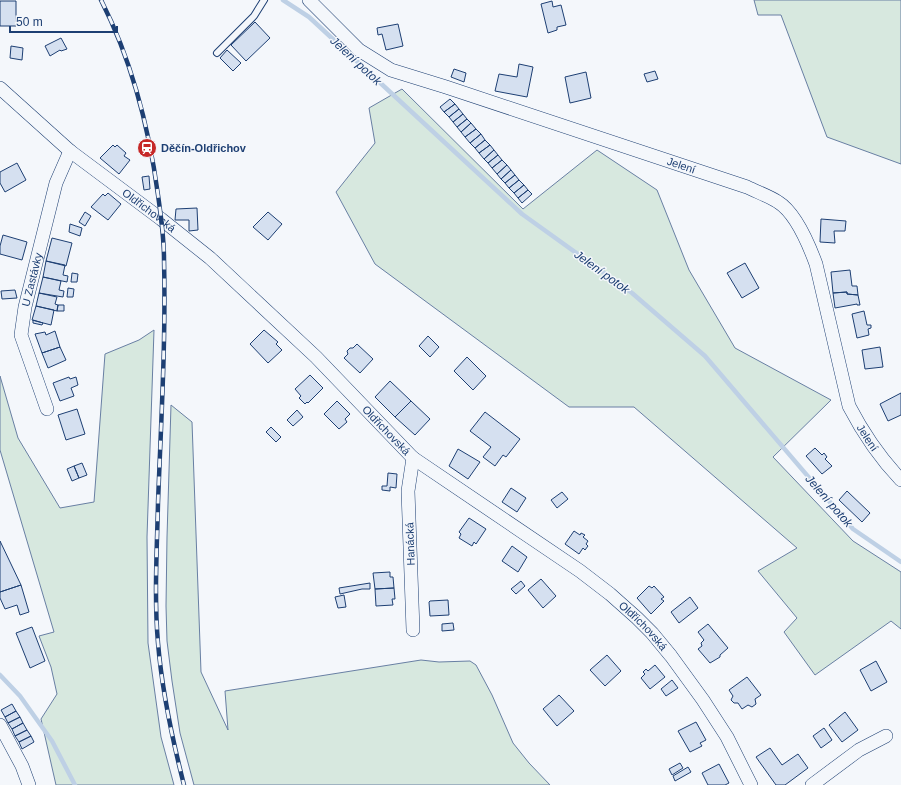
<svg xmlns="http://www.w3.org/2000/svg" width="901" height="785" font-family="Arial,sans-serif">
	<rect width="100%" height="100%" fill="#f4f7fb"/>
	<path fill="#d7e8df" stroke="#687fa3" d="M 754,0 L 901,0 L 901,164 L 827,137 L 781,15 L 758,15 Z
		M 402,89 L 523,209 L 597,150 L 657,190 L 689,270 L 735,348 L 831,400 L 773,457 L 853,541 L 901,572 L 901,629 L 891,621 L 815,675 L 784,632 L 797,618 L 758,571 L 797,548 L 634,407 L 569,407 L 375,264 L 336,192 L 375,143 L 369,108 Z
		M 154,330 L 147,537 L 148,643 L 161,737 L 174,785 L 56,785 L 41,719 L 57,694 L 51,667 L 39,636 L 54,632 L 0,450 L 0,376 L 18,438 L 60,508 L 94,502 L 105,354 L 139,340 Z
		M 171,405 L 192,422 L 201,672 L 228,730 L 225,691 L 421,660 L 439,662 L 470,661 L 476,665 L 492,695 L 513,743 L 529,763 L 550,785 L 194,785 L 180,733 L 172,681 L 167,641 L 166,606 L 167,537 Z"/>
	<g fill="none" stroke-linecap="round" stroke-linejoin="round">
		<path stroke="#bed0e5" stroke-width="4.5" d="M 283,0 L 309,17 L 522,214 L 632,293 L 705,356 L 853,529 L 901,562
			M 0,675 L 20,696 L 52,741 L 75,785"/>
	</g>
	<path fill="#d5e0f0" stroke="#1d3f73" d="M 0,1 L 16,1 L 16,26 L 0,26 Z
		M 552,1 L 553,7 L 561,5 L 566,25 L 557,27 L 557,30 L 548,33 L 541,4 Z
		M 255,22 L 270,38 L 246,61 L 231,45 Z
		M 398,24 L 403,46 L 386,50 L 382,34 L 378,35 L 377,28 Z
		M 61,38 L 67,49 L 61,51 L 60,50 L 50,56 L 45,46 Z
		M 11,46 L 23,48 L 22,60 L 10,58 Z
		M 227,50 L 241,63 L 233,71 L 220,58 Z
		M 519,64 L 533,67 L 527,97 L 495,91 L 499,74 L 517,77 Z
		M 454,69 L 466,73 L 464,82 L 451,77 Z
		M 655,71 L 658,79 L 647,82 L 644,74 Z
		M 586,72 L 591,98 L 570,103 L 565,77 Z
		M 450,99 L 455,104 L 444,112 L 440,107 Z
		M 455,104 L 459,109 L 449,117 L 444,112 Z
		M 459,109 L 463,114 L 453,122 L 449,117 Z
		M 463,114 L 467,119 L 457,127 L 453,122 Z
		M 467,119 L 471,123 L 461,132 L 457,127 Z
		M 471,123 L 476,129 L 465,137 L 461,132 Z
		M 476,129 L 481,134 L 470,143 L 465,137 Z
		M 481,134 L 485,140 L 475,148 L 470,143 Z
		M 485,140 L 490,145 L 479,153 L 475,148 Z
		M 113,145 L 115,147 L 117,145 L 126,153 L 124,156 L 130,160 L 119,174 L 100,158 Z
		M 490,145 L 494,150 L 484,159 L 479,153 Z
		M 494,150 L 498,155 L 488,163 L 484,159 Z
		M 498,155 L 502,160 L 492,168 L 488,163 Z
		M 502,160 L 507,165 L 497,174 L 492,168 Z
		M 17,163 L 26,180 L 5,192 L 0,183 L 0,172 Z
		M 507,165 L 511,170 L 501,179 L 497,174 Z
		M 511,170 L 515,175 L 505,183 L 501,179 Z
		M 515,175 L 519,180 L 509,188 L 505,183 Z
		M 149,176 L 150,189 L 144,190 L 142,177 Z
		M 519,180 L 524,185 L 514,193 L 509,188 Z
		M 524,185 L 528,190 L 518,198 L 514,193 Z
		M 528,190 L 532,194 L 522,203 L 518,198 Z
		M 108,193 L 121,204 L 108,220 L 91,207 L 103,194 L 105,196 Z
		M 197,208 L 198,230 L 189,231 L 189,220 L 175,220 L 176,209 Z
		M 85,212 L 91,216 L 85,226 L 79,222 Z
		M 268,212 L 282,224 L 268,240 L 253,227 Z
		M 821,219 L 846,221 L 845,231 L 834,231 L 835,243 L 820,242 Z
		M 70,224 L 82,228 L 80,236 L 69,232 Z
		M 3,235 L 27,242 L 22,260 L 0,254 L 0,246 Z
		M 52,238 L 72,243 L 66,266 L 46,261 Z
		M 46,261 L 65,265 L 63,275 L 68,276 L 67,282 L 43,277 Z
		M 745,263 L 759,288 L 742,298 L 727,273 Z
		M 850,270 L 852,286 L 857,286 L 858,295 L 847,294 L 847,292 L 833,293 L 831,272 Z
		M 72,273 L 78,274 L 77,282 L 71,282 Z
		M 43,277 L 61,281 L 59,290 L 64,291 L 63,297 L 39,293 Z
		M 68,288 L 74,289 L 73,297 L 67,297 Z
		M 15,290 L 17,298 L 2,299 L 1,291 Z
		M 847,292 L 847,294 L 858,295 L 860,305 L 857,305 L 857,304 L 835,308 L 833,293 Z
		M 39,293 L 57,297 L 55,304 L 58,305 L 57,311 L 36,306 Z
		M 58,305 L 64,305 L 64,311 L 57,311 Z
		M 36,306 L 54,310 L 51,325 L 32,320 Z
		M 864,311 L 867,325 L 871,325 L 871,328 L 868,329 L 869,335 L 857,338 L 852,314 Z
		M 33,320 L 43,323 L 42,325 L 33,323 Z
		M 264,330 L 278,342 L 276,344 L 282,350 L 268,363 L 250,344 Z
		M 55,331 L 60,347 L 42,353 L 35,334 L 45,332 L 46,335 Z
		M 428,336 L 439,347 L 430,357 L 419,346 Z
		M 357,344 L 373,359 L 360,373 L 344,358 L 348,354 L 347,351 L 350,348 L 353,348 Z
		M 60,347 L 66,360 L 48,368 L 42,353 Z
		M 880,347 L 883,367 L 865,369 L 862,350 Z
		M 467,357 L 486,376 L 473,390 L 454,371 Z
		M 310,375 L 323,388 L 308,403 L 307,402 L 305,404 L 299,398 L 301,396 L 295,389 Z
		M 69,377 L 70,379 L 76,377 L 78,385 L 71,388 L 74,396 L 60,401 L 53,383 Z
		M 390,381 L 411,401 L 395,417 L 375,397 Z
		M 901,393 L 901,415 L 888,421 L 880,404 Z
		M 337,401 L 350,414 L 345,419 L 347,422 L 339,429 L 324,414 Z
		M 411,401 L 430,419 L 415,435 L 395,417 Z
		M 77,409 L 85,434 L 66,440 L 58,415 Z
		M 297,410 L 303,417 L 293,426 L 287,420 Z
		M 485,412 L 520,439 L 506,457 L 503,455 L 495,466 L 483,457 L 491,447 L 470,431 Z
		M 271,427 L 281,437 L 276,442 L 266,432 Z
		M 815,448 L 822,455 L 824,453 L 827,457 L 825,459 L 832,466 L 822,474 L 806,456 Z
		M 458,449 L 480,462 L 468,479 L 449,466 Z
		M 82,463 L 87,475 L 79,478 L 74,466 Z
		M 74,466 L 79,478 L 72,481 L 67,469 Z
		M 388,473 L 397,474 L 396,488 L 390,487 L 390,491 L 382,490 L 382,486 L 387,486 Z
		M 511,488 L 526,498 L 517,512 L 502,502 Z
		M 847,491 L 870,513 L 862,522 L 839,500 Z
		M 562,492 L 568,499 L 557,508 L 551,500 Z
		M 469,518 L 486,529 L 476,544 L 474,542 L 472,546 L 459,538 L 461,534 L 459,532 Z
		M 574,531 L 580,535 L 581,533 L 585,535 L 583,537 L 588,541 L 586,544 L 588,546 L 585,550 L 583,548 L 579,554 L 565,544 Z
		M 0,541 L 21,585 L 0,592 Z
		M 512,546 L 527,557 L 518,572 L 502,561 Z
		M 390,572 L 390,577 L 393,577 L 394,588 L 375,589 L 373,573 Z
		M 541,579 L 556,596 L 543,608 L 528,590 Z
		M 521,581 L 525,586 L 516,594 L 511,589 Z
		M 370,583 L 370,589 L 362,589 L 340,594 L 339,588 Z
		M 21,585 L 29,612 L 20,615 L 17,605 L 5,609 L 0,598 L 0,592 Z
		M 649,586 L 652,588 L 654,586 L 664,597 L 661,599 L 664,601 L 651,614 L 637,598 Z
		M 394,588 L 395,599 L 392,599 L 393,605 L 376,606 L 375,589 Z
		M 344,595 L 346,607 L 338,608 L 335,597 Z
		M 690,597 L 698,608 L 679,623 L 671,612 Z
		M 448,600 L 449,615 L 430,616 L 429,602 L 430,601 Z
		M 453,623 L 454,630 L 442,631 L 442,624 Z
		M 708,624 L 728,648 L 720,655 L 720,657 L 710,663 L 698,649 L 702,646 L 701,643 L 704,640 L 698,632 Z
		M 32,627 L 45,661 L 30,668 L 16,633 Z
		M 607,655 L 621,671 L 605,686 L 590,670 Z
		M 876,661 L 887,682 L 871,691 L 860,670 Z
		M 655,665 L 665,677 L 650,689 L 641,678 L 645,674 L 643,672 L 646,669 L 648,671 Z
		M 747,677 L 761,695 L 755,699 L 756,704 L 752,707 L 748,705 L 742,709 L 738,703 L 734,703 L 731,700 L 733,696 L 729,690 Z
		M 672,680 L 678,688 L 666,696 L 661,689 Z
		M 559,695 L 574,711 L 557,726 L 543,709 Z
		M 12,704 L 16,711 L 5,717 L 1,710 Z
		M 16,711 L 20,717 L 8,723 L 5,717 Z
		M 845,712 L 858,730 L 842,742 L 829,725 Z
		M 20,717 L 23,723 L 12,729 L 8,723 Z
		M 696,722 L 706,740 L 700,743 L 702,746 L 690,752 L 678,731 Z
		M 23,723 L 27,730 L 15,736 L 12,729 Z
		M 824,728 L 832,740 L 821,748 L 813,736 Z
		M 27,730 L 31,736 L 19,742 L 15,736 Z
		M 31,736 L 34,742 L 22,749 L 19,742 Z
		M 770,748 L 782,765 L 798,754 L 808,768 L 785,785 L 776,785 L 756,757 Z
		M 680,763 L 683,768 L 672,775 L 669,769 Z
		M 719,764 L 729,783 L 725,785 L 708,785 L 702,773 Z
		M 688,767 L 691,772 L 675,781 L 673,776 Z"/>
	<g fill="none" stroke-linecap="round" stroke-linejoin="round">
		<g stroke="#1d3f73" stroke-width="8">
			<path id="service" d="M 217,53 L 254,16 L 264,0"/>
		</g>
		<g stroke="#1d3f73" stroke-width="14">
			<g id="minor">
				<path id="s1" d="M 309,0 L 359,50 L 391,70 L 446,87 L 747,187 C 757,192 769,196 778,202 C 796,213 809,245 816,264 L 849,406 C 863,433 880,458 901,480"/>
				<path id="s2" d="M 0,88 L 70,151 L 161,219 L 210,258 L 316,357 L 413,458 L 580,571 L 610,594 L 637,618 L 652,633 L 671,656 L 703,700 L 727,737 L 751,785"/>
				<path id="s3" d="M 47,409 L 21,335 L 25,307 L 56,183 L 70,151"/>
				<path d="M 413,630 L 408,491 L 413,458"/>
				<path d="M 0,725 L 22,766 L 29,785"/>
				<path d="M 812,785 L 859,750 L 886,736"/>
			</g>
		</g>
		<use href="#service" stroke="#f4f7fb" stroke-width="6"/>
		<use href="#minor" stroke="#f4f7fb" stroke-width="13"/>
		<g stroke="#1d3f73" stroke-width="4.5">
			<path id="rail" d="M 101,0 C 132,61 149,128 158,195 C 161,216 164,238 164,259 C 166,340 161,422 158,503 C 157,549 154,597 158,643 C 162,691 172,738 184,785"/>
		</g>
		<use href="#rail" stroke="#f4f7fb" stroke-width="3" stroke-dasharray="9" stroke-linecap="butt"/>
	</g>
	<defs>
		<g id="station-disc" transform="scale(1)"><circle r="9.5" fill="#c62828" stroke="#f4f7fb"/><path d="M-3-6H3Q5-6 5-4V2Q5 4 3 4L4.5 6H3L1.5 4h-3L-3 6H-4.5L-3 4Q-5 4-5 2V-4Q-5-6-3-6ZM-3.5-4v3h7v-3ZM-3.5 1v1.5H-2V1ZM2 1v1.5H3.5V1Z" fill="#fff"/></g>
	</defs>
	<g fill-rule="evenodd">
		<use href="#station-disc" x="147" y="148"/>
	</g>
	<g text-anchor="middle" stroke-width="3" stroke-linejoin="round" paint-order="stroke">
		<g font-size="11" font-weight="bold" fill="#1d3f73" stroke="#f4f7fb" text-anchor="start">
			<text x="161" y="152">Děčín-Oldřichov</text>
		</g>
		<g font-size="11" fill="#1d3f73" stroke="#f4f7fb">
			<text dy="4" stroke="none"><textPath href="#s1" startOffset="414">Jelení</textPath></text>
			<text dy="4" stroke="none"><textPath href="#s2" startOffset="193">Oldřichovská</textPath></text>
			<text dy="4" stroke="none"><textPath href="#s3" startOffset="135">U Zastávky</textPath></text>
			<text dy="4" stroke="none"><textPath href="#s2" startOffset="517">Oldřichovská</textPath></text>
			<text dy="4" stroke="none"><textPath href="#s1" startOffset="774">Jelení</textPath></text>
			<text transform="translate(410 544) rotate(-92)" y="4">Hanácká</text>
			<text dy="4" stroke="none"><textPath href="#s2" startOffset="841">Oldřichovská</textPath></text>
		</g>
		<g font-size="12" font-style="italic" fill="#1d3f73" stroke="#f4f7fb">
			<text transform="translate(356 61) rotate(43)" y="4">Jelení potok</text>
			<text transform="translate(602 272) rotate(36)" y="4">Jelení potok</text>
			<text transform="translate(829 501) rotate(49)" y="4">Jelení potok</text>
		</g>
	</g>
	<path d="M10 26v6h107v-6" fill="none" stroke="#1d3f73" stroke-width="2"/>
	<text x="16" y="26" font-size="12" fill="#1d3f73" stroke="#f4f7fb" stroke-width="3" paint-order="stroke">50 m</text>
</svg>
